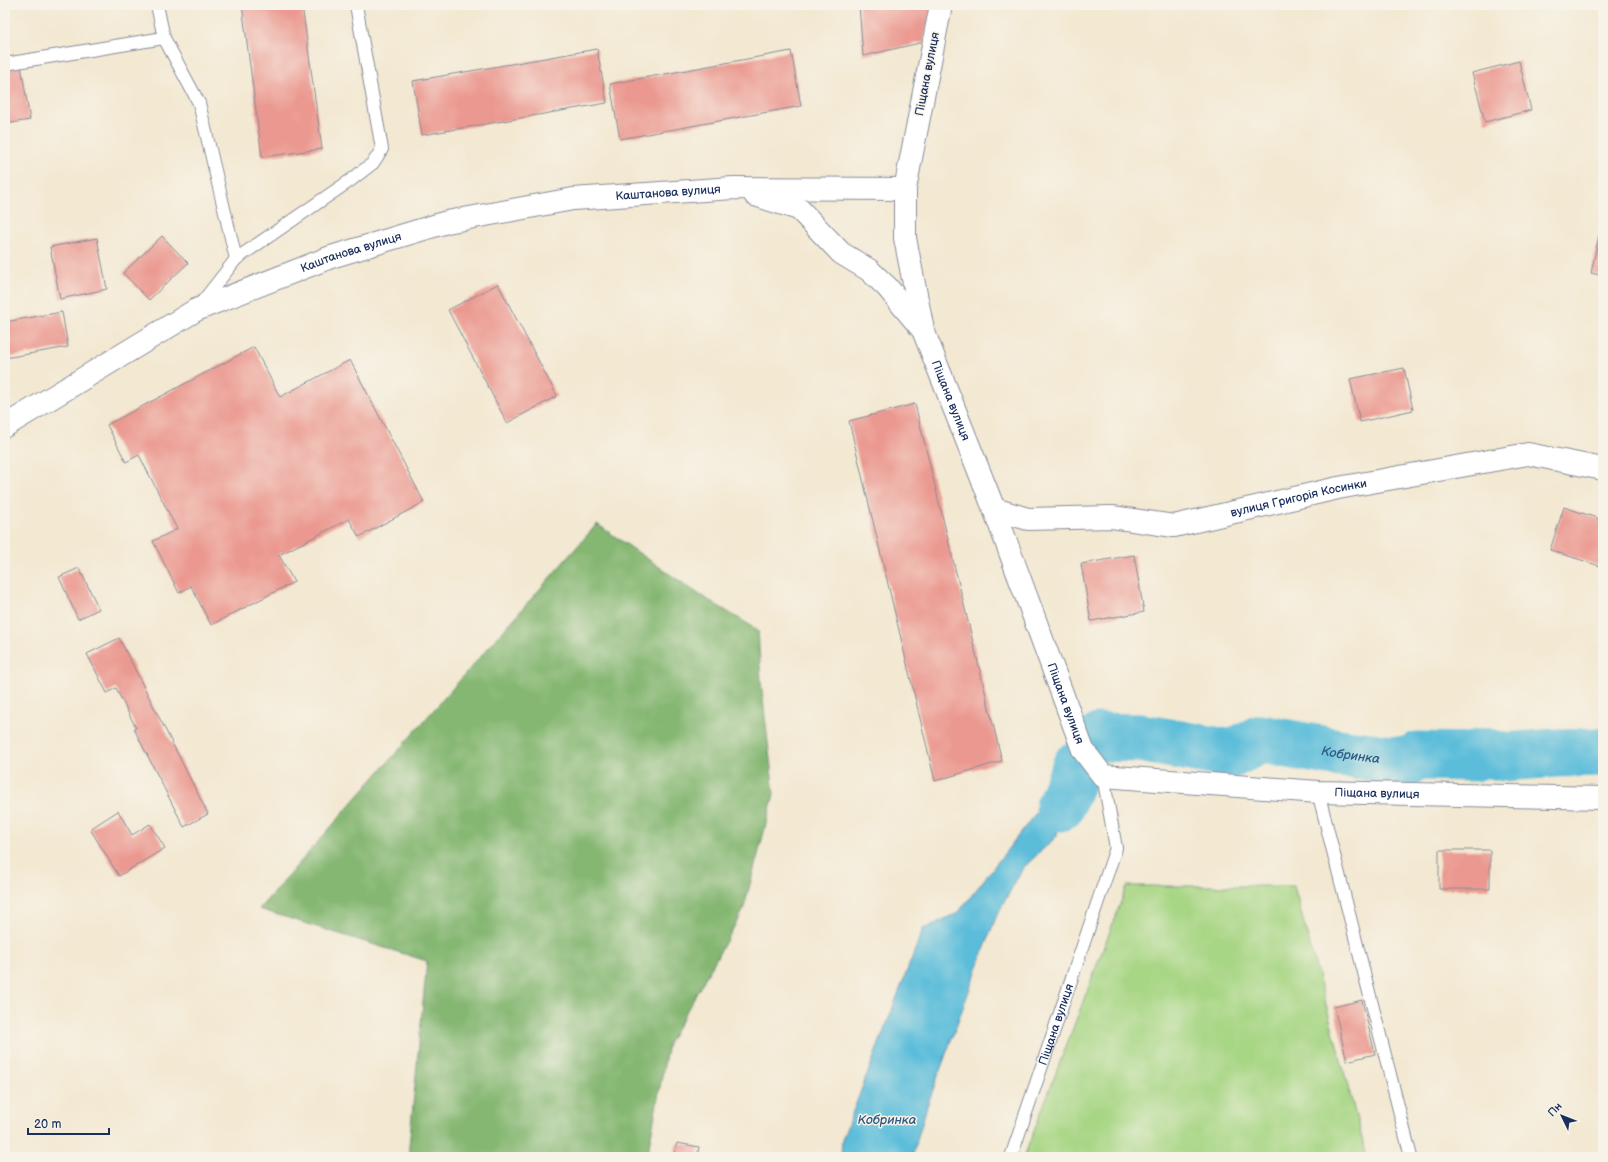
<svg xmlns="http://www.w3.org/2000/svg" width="1608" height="1162" font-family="'Balsamiq Sans',sans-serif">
	<rect width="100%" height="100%" fill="#f7f3e8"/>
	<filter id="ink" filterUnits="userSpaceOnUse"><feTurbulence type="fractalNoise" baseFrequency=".025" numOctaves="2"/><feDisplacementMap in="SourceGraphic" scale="8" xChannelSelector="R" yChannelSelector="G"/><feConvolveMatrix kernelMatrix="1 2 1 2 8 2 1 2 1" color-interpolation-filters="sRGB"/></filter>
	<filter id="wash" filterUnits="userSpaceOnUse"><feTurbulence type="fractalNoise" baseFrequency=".012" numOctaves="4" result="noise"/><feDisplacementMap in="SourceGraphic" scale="16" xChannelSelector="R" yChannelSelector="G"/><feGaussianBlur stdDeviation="0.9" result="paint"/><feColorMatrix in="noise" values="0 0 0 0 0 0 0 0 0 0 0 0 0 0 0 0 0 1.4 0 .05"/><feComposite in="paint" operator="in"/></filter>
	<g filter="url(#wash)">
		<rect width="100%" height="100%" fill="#f3e8d1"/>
		<path fill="#a7d684" stroke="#618271" d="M 1127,886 L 1294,886 L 1367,1157 L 1024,1157 Z"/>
		<path fill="#85b772" stroke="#507368" d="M 597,524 L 700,595 L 758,630 L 761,682 L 774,794 L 743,911 L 668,1044 L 647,1157 L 408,1157 L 427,961 L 259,909 Z"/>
		<path fill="#5bbdda" stroke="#3b769c" d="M 1060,807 L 1057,836 L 1023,868 L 996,917 L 927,1106 L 912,1157 L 841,1157 L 842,1140 L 923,929 L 958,913 L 1039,809 Z"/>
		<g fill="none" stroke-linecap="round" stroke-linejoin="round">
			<g stroke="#5bbdda" stroke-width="49">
				<path id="s1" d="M 1101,737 L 1140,738 L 1231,754 L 1261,739 L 1339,753 L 1408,762 L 1418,756 L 1474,757 L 1484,752 L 1504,757 L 1556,753 L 1603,752"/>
				<path d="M 1060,807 L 1077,765"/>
			</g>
		</g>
		<g id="blocks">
			<path fill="#eb9990" d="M 242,5 L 302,5 L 322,149 L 262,157 Z
				M 859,5 L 932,5 L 924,42 L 863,56 Z
				M 597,49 L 607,103 L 422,135 L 413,81 Z
				M 791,51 L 801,106 L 620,139 L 610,84 Z
				M 1519,61 L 1531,110 L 1485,122 L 1472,73 Z
				M 21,66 L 30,120 L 5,124 L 5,69 Z
				M 162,236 L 188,263 L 149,300 L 123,273 Z
				M 1599,236 L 1603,237 L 1603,276 L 1591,273 Z
				M 97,238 L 107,289 L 60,299 L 50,247 Z
				M 498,284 L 557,396 L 507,423 L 448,310 Z
				M 62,312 L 68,347 L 5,358 L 5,322 Z
				M 254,347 L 280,397 L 350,360 L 424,502 L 359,537 L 349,519 L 279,555 L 294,582 L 211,625 L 191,586 L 179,593 L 153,541 L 177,529 L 139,455 L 126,462 L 107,425 Z
				M 1404,368 L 1413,410 L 1360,422 L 1350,379 Z
				M 915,404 L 1002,761 L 935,781 L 849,421 Z
				M 1564,507 L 1603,520 L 1603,567 L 1550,550 Z
				M 1134,555 L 1144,612 L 1091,621 L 1081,564 Z
				M 79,568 L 99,609 L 78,619 L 59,577 Z
				M 119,638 L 208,814 L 184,827 L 134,729 L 136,728 L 116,688 L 107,693 L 87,654 Z
				M 118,811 L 132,835 L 150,824 L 165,848 L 119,876 L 90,829 Z
				M 1439,850 L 1490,850 L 1490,889 L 1439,889 Z
				M 1362,1000 L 1375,1054 L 1347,1061 L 1334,1007 Z
				M 5,1018 L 9,1042 L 5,1043 Z
				M 677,1143 L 699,1147 L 697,1157 L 673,1157 Z"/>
		</g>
	</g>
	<g filter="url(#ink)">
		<use href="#blocks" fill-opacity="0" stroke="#878c98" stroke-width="1"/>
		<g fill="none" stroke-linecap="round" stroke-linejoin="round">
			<g stroke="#878c98" stroke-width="14">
				<g id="lane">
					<path d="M 157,5 L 164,38 L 199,103 L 236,259"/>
					<path d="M 5,64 L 164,38"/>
					<path d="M 199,306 L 236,259 L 351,180 L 373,163 L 382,149 L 356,5"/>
					<path d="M 1318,792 L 1411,1157"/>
					<path id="s2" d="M 1011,1157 L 1116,848 L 1103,776"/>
				</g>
			</g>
			<g stroke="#878c98" stroke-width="24">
				<g id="street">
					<path id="s3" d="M 941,5 L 905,189 L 905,238 L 923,330 L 994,509 L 1083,750 L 1103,776 L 1318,792 L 1603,798"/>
					<path d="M 755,195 L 799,209 L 841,253 L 869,270 L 887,287 L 922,329"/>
					<path id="s4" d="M 5,426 L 196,310 L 331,257 L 447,222 L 573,199 L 733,188 L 905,189"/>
					<path id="s5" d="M 994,509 L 1028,519 L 1112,517 L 1174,526 L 1338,488 L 1528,454 L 1603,469"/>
				</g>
			</g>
			<use href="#lane" stroke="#fff" stroke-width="12"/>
			<use href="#street" stroke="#fff" stroke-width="22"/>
		</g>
	</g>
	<g text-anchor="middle" stroke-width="3" stroke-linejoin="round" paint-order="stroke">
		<g font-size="12" fill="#1b2f5e" stroke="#f7f3e8">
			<text transform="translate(927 74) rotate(-79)" y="4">Піщана вулиця</text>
			<text dy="4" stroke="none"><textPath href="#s4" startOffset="713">Каштанова вулиця</textPath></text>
			<text dy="4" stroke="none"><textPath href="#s4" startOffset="389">Каштанова вулиця</textPath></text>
			<text dy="4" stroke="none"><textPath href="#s3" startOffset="406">Піщана вулиця</textPath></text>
			<text dy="4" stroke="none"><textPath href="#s5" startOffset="310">вулиця Григорія Косинки</textPath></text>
			<text dy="4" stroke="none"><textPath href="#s3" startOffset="730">Піщана вулиця</textPath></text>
			<text dy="4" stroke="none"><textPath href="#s3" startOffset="1087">Піщана вулиця</textPath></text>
			<text dy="4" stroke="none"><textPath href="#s2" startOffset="140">Піщана вулиця</textPath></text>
		</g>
		<g font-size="13" font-style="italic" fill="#2e5a83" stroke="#f7f3e8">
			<text dy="5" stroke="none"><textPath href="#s1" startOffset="256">Кобринка</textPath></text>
			<text x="887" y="1124">Кобринка</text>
		</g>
	</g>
	<rect width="1608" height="1162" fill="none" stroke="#f7f3e8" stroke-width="20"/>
	<g transform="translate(1562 1116) rotate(313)" stroke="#f7f3e8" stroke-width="3" paint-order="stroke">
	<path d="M0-3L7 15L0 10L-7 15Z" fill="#1b2f5e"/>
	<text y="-6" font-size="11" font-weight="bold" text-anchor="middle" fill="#1b2f5e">Пн</text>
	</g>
	<path d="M28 1128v6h81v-6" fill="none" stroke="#1b2f5e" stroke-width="2"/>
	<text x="34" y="1128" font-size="12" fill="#1b2f5e" stroke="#f7f3e8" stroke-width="3" paint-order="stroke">20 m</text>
</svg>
